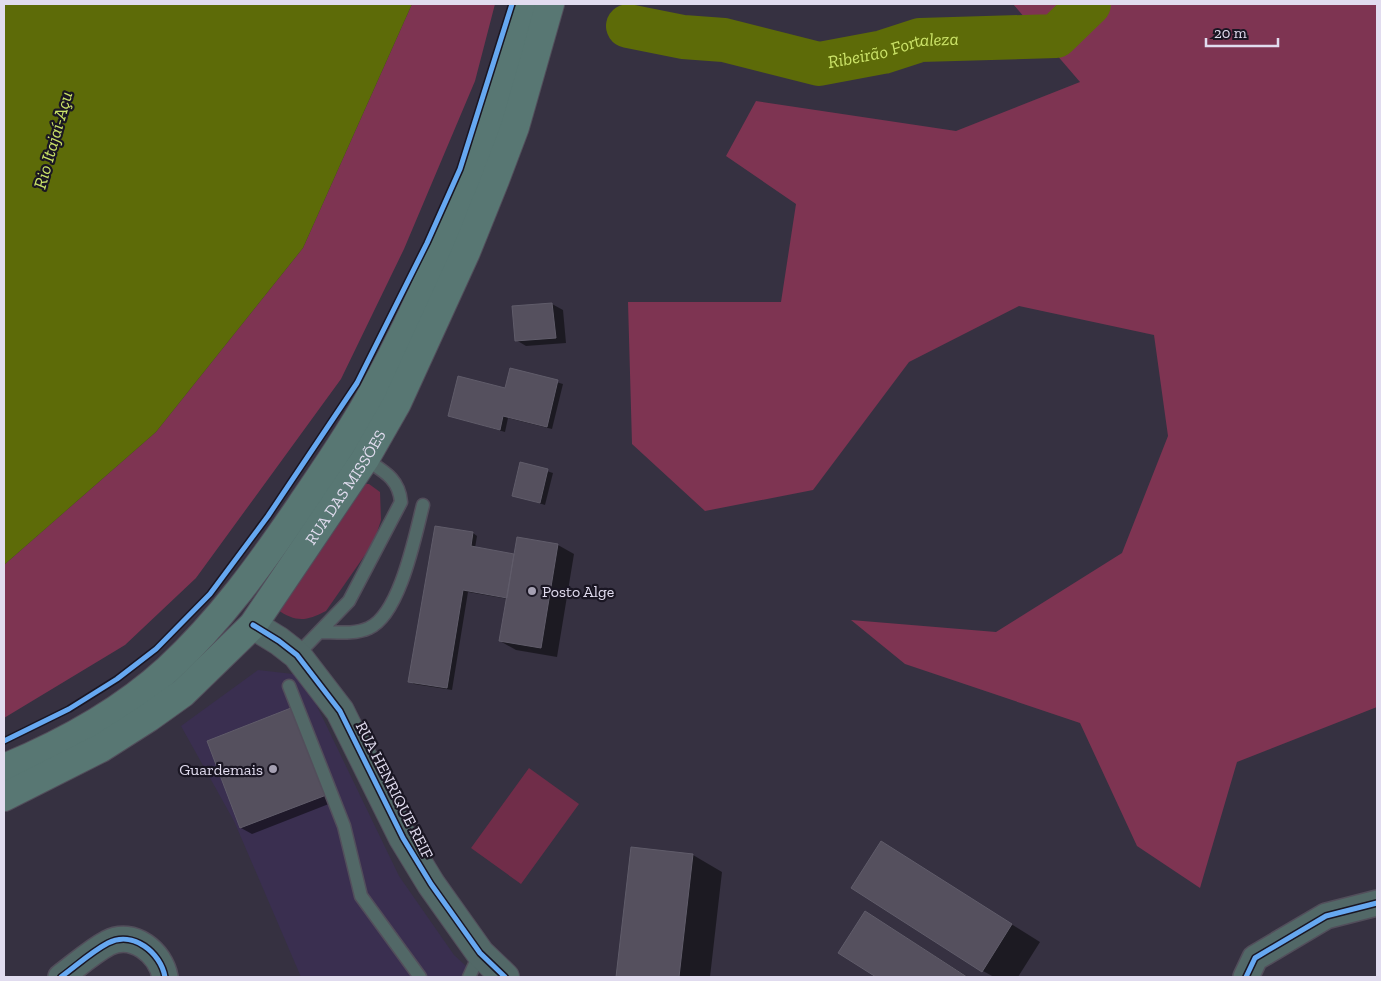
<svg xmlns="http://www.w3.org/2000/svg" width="1381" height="981" font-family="'Zilla Slab',serif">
	<rect width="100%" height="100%" fill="#363141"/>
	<path fill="#3a2f50" d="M 258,670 L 302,675 L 399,876 L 454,955 L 478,977 L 301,977 L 234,821 L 181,726 Z"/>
	<path fill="#702d49" d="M 362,484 L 369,484 L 380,492 L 381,520 L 374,542 L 326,611 C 305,622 296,622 276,609 Z
		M 529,768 L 579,804 L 521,884 L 471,848 Z"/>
	<path fill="#7e3452" d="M 412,4 L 495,4 L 475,81 L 404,249 L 341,379 L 196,578 L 125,645 L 4,718 L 4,565 L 156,432 L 303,248 Z
		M 1013,4 L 1377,4 L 1377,707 L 1237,762 L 1200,888 L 1137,846 L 1080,723 L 905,664 L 851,620 L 996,632 L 1122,553 L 1168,436 L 1154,335 L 1019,306 L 909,362 L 813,490 L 705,511 L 632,444 L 628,302 L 781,302 L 796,204 L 726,156 L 756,101 L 956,131 L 1080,82 Z"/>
	<path fill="#5d6b08" d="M 4,4 L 412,4 L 303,248 L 156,432 L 4,565 Z"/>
	<path fill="#0007" d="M 552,304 L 563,310 L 566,343 L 526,346 L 516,340 L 513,307 Z
		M 511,369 L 563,384 L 552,429 L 508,418 L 505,432 L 450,416 L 505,390 Z
		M 521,463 L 553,473 L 545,505 L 513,495 Z
		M 473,533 L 477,536 L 475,548 L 515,555 L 518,538 L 558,545 L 574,554 L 557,657 L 516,650 L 500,641 L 508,599 L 468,592 L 452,690 L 414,684 L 410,681 Z
		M 209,741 L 339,800 L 252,834 L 241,828 Z
		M 881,843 L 1040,942 L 1018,977 L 994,977 L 983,971 Z
		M 632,849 L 693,855 L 722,872 L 710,977 L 617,977 Z
		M 865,913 L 894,930 L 968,977 L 879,977 L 840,952 Z"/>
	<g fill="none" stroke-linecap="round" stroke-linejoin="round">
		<path stroke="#5d6b08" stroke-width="44" id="s1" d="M 628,26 L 683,37 L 724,40 L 819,64 L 883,52 L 920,40 L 1056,36 L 1089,4"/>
	</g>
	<path fill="#55505e" stroke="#605c6a" d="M 552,303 L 556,338 L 515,341 L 512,306 Z
		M 510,368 L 558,380 L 547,427 L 503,416 L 500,430 L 448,416 L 458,376 L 505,388 Z
		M 520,462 L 548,469 L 540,503 L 512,496 Z
		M 435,526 L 473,532 L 471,546 L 514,554 L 507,598 L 463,590 L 447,688 L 408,682 Z
		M 517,537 L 558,544 L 541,648 L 499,641 Z
		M 296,706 L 329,794 L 240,828 L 207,741 Z
		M 881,841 L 1012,924 L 982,972 L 851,888 Z
		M 631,847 L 693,854 L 679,977 L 616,977 Z
		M 865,911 L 967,977 L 876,977 L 838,953 Z"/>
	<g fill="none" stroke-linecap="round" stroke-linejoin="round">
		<g stroke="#524e5b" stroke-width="15">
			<path id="service" d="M 319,632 C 335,632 354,635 369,628 C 400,614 415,536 423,505
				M 297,655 L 349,601 L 401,502 C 399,478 383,471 365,459
				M 289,686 L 344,826 L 361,896 L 420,977
				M 469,977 L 480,953"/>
		</g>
		<g stroke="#524e5b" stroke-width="28">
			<path id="minor" d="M 61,977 C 76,966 91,952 108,943 C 133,930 161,953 165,977
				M 1246,977 L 1255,958 L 1326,916 L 1377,903"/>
		</g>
		<g stroke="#524e5b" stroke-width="30">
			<path id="tertiary" d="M 253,625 L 279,641 L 297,655 L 340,711 L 403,838 L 431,884 L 480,953 L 505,977"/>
		</g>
		<g stroke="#524e5b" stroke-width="30">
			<g id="primary">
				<path d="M 4,768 C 62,744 121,712 168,669 C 220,621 261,564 301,505 C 326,468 352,431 373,392 C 439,269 491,138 528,4"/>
				<path id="s2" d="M 4,797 L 101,748 L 148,718 L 183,693 L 253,625 L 365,459 L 397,403 L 466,252 L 495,180 L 515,127 L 550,4"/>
			</g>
		</g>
		<use href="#service" stroke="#526867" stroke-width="12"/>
		<use href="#minor" stroke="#526867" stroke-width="25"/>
		<use href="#tertiary" stroke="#526867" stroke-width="28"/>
		<use href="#primary" stroke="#587773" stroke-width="28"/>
		<g stroke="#1a1623" stroke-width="8">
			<path id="cycleway" d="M 253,625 L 279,641 L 297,655 L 340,711 L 403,838 L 431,884 L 480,953 L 505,977
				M 4,741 L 69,709 L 117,679 L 156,649 L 210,594 L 268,516 L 357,383 L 427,243 L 460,169 L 512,4
				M 61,977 C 76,966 91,952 108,943 C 133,930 161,953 165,977
				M 1246,977 L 1255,958 L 1326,916 L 1377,903"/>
		</g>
		<use href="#cycleway" stroke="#66a8f1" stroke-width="5"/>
	</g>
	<g fill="#a5a0b2" stroke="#1a1623" stroke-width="2">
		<circle cx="532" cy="591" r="5"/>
		<circle cx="273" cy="769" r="5"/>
	</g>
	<g text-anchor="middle" stroke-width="4.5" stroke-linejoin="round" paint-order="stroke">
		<g font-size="16" fill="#e1dcef" stroke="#1a1623">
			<text dy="6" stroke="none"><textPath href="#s2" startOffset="471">RUA DAS MISSÕES</textPath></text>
			<text transform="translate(395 790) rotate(63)" y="6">RUA HENRIQUE REIF</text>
		</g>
		<g font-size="16" fill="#e1dcef" stroke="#1a1623" text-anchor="start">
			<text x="542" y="597">Posto Alge</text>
			<text x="263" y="775" text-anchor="end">Guardemais</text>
		</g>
		<g font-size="18" font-style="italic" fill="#cce469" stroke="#1a1623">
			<text dy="6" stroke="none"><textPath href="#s1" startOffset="271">Ribeirão Fortaleza</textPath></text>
			<text transform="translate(53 140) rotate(-74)" y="6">Rio Itajaí-Açu</text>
		</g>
	</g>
	<rect width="1381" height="981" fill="none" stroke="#e1dcef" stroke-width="10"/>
	<path d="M1206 38v8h72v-8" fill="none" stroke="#e1dcef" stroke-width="2.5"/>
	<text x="1214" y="38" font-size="15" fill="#e1dcef" stroke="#1a1623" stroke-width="4" paint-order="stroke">20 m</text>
</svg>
